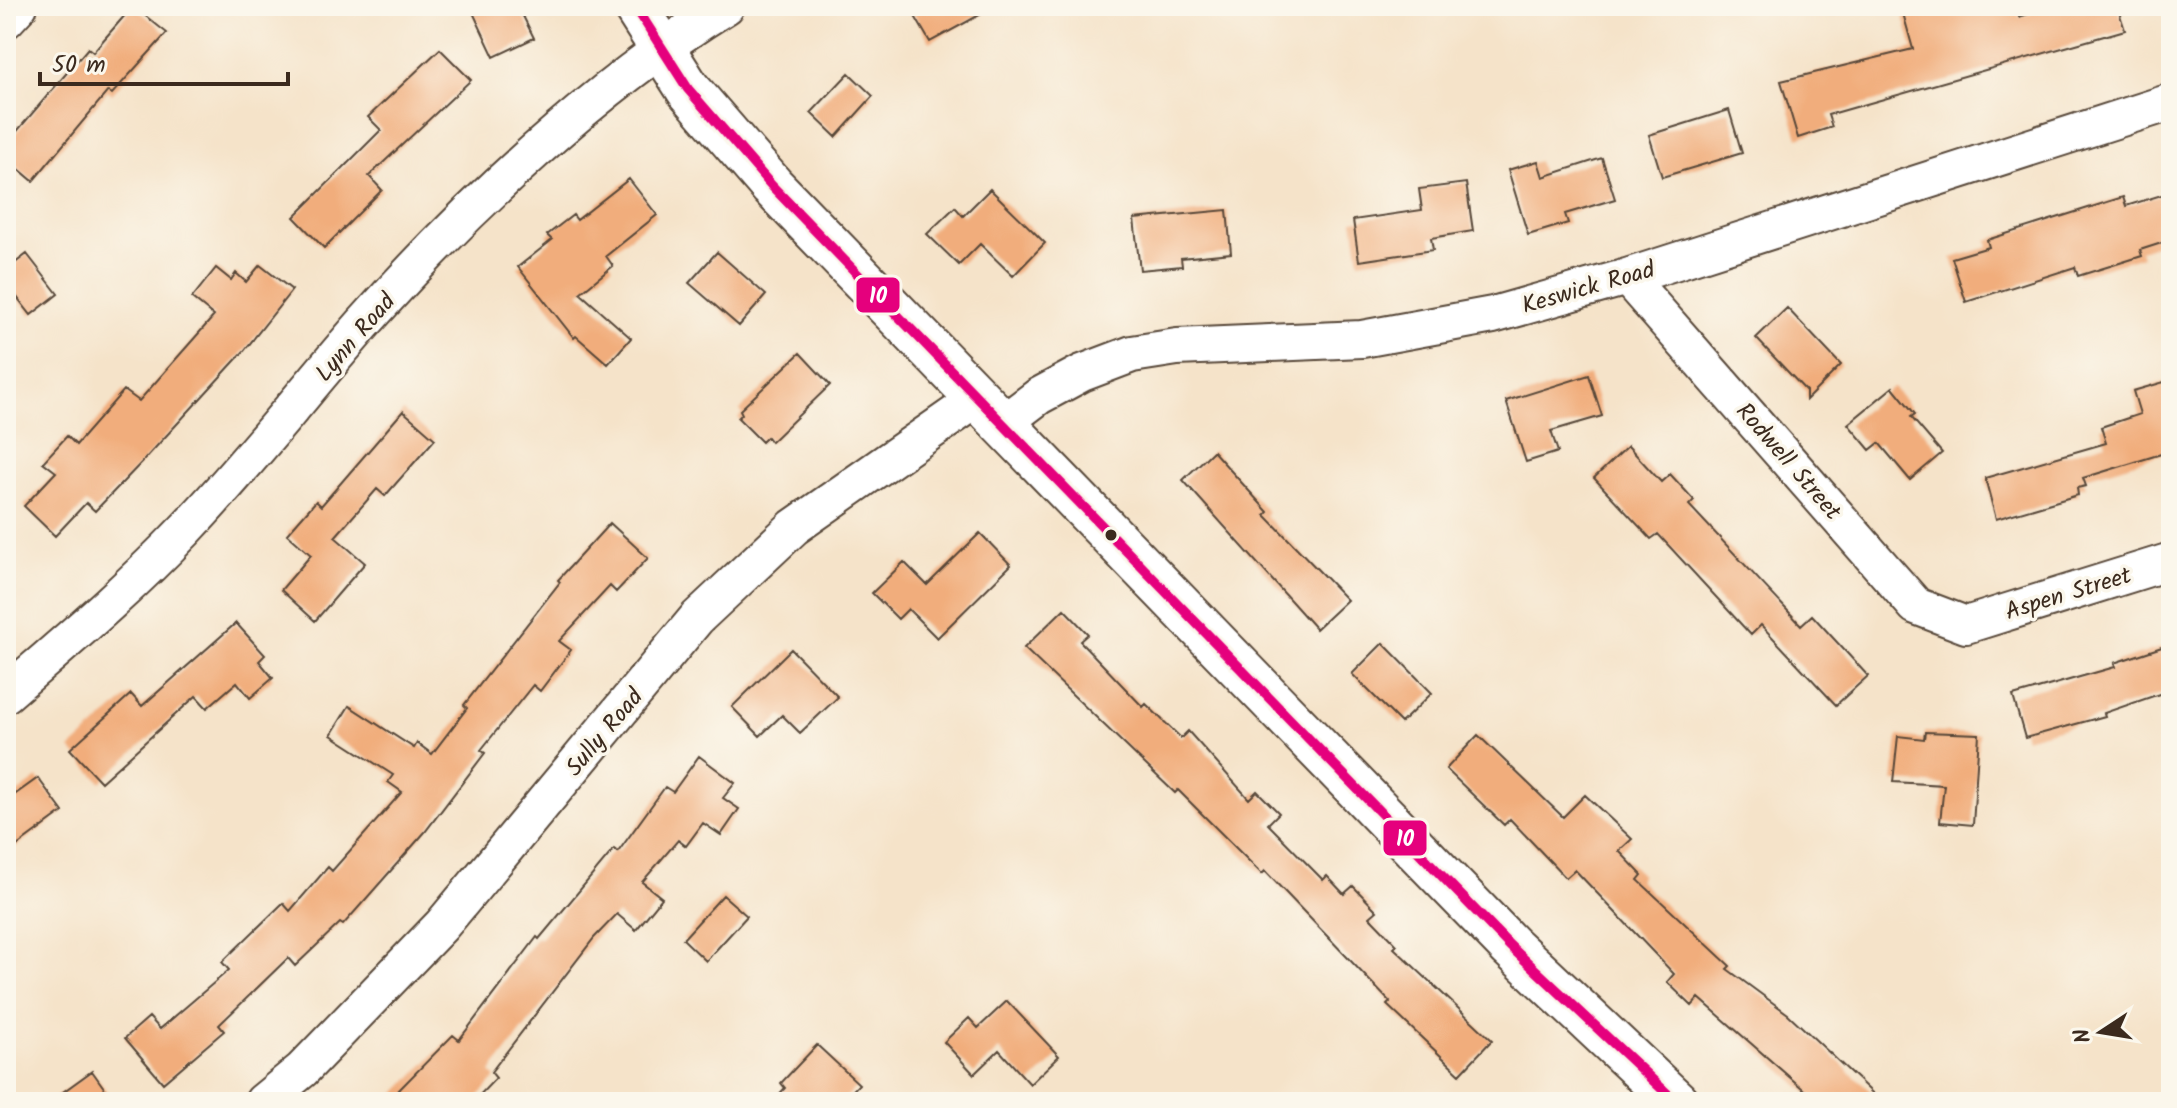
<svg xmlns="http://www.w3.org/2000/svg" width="2177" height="1108" font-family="Kalam,sans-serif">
	<rect width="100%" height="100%" fill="#fbf7ec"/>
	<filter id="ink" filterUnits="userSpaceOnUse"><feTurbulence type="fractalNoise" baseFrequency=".0125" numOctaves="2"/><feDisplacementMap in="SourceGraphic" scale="16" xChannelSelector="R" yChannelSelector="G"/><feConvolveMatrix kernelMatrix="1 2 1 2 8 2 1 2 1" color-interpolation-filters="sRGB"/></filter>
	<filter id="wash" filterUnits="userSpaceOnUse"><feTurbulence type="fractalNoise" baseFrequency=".006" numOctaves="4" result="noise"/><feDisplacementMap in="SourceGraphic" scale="32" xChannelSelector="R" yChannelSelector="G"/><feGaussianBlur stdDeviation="1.8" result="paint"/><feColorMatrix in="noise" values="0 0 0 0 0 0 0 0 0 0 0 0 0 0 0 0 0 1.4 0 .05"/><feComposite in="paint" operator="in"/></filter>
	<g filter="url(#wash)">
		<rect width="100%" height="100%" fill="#f5e3c9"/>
		<g id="blocks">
			<path fill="#f1ad7b" d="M 133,6 L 167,33 L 112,94 L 108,91 L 33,181 L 6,158 L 6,144 L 88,48 L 93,52 Z
				M 470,6 L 518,6 L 534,38 L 494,57 Z
				M 909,6 L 996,6 L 930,42 Z
				M 1901,6 L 2018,6 L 2019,17 L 2055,6 L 2117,6 L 2125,30 L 1828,115 L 1832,127 L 1798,138 L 1781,81 L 1913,49 Z
				M 440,49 L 471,80 L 369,176 L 382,190 L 324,248 L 294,217 L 381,130 L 368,117 Z
				M 849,73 L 873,96 L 836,137 L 811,113 Z
				M 1729,110 L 1742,153 L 1662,177 L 1649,135 Z
				M 1602,158 L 1615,199 L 1565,214 L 1568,223 L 1528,235 L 1508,170 L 1538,161 L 1543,177 Z
				M 629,179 L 657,215 L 606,256 L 613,266 L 580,293 L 631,338 L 608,364 L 576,336 L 574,338 L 518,267 L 552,240 L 547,235 L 573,215 L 577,220 Z
				M 1466,183 L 1473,231 L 1431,238 L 1433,250 L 1359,261 L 1353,220 L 1422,210 L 1419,189 Z
				M 990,189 L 1045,243 L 1013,276 L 980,244 L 959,265 L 927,234 L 955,207 L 963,216 Z
				M 2171,192 L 2171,240 L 2140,250 L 2142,256 L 2078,276 L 2075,267 L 1966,302 L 1952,258 L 1989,247 L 1987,240 L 2123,197 L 2126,206 Z
				M 1227,210 L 1231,253 L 1181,258 L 1182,266 L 1140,270 L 1134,219 Z
				M 717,252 L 766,295 L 739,326 L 689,283 Z
				M 27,254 L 58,294 L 31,315 L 6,283 L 6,270 Z
				M 260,265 L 292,290 L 244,351 L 144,460 L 95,511 L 86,503 L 55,536 L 24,506 L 56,472 L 43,462 L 67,436 L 76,445 L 124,390 L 139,401 L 214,316 L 192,298 L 216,268 L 231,280 L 236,273 L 246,282 Z
				M 1787,308 L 1841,365 L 1806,400 L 1806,391 L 1756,338 Z
				M 800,353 L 830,385 L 771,442 L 767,437 L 762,442 L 738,418 L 742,414 L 740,410 Z
				M 1589,375 L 1602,416 L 1551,431 L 1558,452 L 1526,462 L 1506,401 Z
				M 2171,380 L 2171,451 L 2083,478 L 2086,486 L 2077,488 L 2078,495 L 1996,519 L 1985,478 L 2106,443 L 2101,427 L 2140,414 L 2133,391 Z
				M 1893,387 L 1915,414 L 1911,417 L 1942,453 L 1910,480 L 1879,443 L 1870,450 L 1848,424 Z
				M 403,411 L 435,439 L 385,496 L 377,489 L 335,537 L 365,563 L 315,621 L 281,590 L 311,555 L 287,534 L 316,501 L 321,506 Z
				M 1628,446 L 1661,482 L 1670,474 L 1694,500 L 1689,505 L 1801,625 L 1812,615 L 1868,676 L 1836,705 L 1761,625 L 1751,635 L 1658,534 L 1651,539 L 1594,478 Z
				M 1213,451 L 1268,512 L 1265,515 L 1347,600 L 1316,629 L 1183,480 Z
				M 610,523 L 648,558 L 616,592 L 610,586 L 559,641 L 571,650 L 540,691 L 533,685 L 481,750 L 485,753 L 425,832 L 343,925 L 340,923 L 295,966 L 288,958 L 219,1025 L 224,1031 L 163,1083 L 125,1038 L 149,1017 L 160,1029 L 229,970 L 222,962 L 283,903 L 290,911 L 328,867 L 332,871 L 402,792 L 388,782 L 393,775 L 331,735 L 349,706 L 414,748 L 417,743 L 432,754 L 467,708 L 464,705 L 560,582 L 558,580 Z
				M 980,533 L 1011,565 L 937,638 L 908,609 L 898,619 L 872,593 L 904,562 L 927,585 Z
				M 1064,609 L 1088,634 L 1080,641 L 1143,707 L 1146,704 L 1181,738 L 1188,731 L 1249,799 L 1257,791 L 1279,813 L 1268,824 L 1323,880 L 1327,876 L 1344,894 L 1353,886 L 1377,911 L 1370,917 L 1397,945 L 1394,948 L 1492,1040 L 1460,1074 L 1387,1005 L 1390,1002 L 1265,871 L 1262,874 L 1178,790 L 1175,793 L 1024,648 Z
				M 236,623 L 265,655 L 259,661 L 273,678 L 250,698 L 237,682 L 207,708 L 196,696 L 101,782 L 70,749 L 131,694 L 142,706 Z
				M 1383,643 L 1432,693 L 1401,723 L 1352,674 Z
				M 2171,644 L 2171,690 L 2104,713 L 2105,716 L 2025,738 L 2013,696 L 2115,667 L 2114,663 Z
				M 791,649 L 838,697 L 800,733 L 782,715 L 760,736 L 732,707 Z
				M 1925,732 L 1979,734 L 1973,825 L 1940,822 L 1944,785 L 1893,782 L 1898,736 L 1924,739 Z
				M 1478,735 L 1563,817 L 1585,795 L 1632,839 L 1619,851 L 1642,875 L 1638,880 L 1730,966 L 1727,969 L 1788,1014 L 1882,1102 L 1818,1102 L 1699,998 L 1692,1006 L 1667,982 L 1674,974 L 1575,870 L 1566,878 L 1510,819 L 1504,825 L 1446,769 Z
				M 699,756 L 735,783 L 723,798 L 739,809 L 721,835 L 703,823 L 686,846 L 678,840 L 642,882 L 662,898 L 636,930 L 617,914 L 594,938 L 491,1072 L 496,1078 L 473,1102 L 387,1102 L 453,1035 L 459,1040 L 537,937 L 539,939 L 614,849 L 618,852 L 665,787 L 673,792 Z
				M 38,778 L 63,812 L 6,854 L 6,801 Z
				M 723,895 L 747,916 L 706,961 L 683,939 Z
				M 1007,1001 L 1059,1056 L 1030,1084 L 999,1050 L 974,1074 L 944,1042 L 969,1018 L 978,1028 Z
				M 817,1045 L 859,1084 L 842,1102 L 772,1102 L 785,1088 L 781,1083 Z
				M 92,1071 L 114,1102 L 49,1102 Z"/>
		</g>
	</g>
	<g filter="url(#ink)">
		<use href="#blocks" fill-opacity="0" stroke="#574638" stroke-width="2"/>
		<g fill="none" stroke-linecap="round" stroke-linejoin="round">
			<g stroke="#574638" stroke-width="40">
				<path id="minor" d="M 6,20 L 19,6
					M 1627,277 L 1916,606 L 1966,625 L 2171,561
					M 1002,424 L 1039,396 L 1082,373 L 1132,354 L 1177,347 L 1362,339 L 1493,315 L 1627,277 L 2171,102
					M 6,694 C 67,641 129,589 185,530 C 248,464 303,393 363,324 C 464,210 596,86 726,6
					M 263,1102 L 302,1070 L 442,925 L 697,618 L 794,527 L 977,399"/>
			</g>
			<g stroke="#574638" stroke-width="48">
				<path id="tertiary" d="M 635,6 L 688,89 L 772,186 L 1510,946 L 1676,1102"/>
			</g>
			<use href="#minor" stroke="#fff" stroke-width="36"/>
			<use href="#tertiary" stroke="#fff" stroke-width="44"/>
			<g stroke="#fbf7ec" stroke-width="16">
				<path id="bus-1" d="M 635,6 L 688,89 L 772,186 L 1510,946 L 1676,1102"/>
			</g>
			<use href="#bus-1" stroke="#e5007d" stroke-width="10"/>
		</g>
	</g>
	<circle fill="#3b2a1e" stroke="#fbf7ec" stroke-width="3" cx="1111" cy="535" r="7"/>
	<g text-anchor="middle" stroke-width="7" stroke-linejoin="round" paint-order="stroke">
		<g font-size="24" fill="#3b2a1e" stroke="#fbf7ec">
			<text transform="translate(1588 287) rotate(-16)" y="8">Keswick Road</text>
			<text transform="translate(355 337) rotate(-49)" y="8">Lynn Road</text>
			<text transform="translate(1789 461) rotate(49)" y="8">Rodwell Street</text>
			<text transform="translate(2068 593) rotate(-17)" y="8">Aspen Street</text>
			<text transform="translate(604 732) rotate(-50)" y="8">Sully Road</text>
		</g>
	</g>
	<g stroke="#fbf7ec" stroke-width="3">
		<rect x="855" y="276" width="46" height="38" rx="8" fill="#e5007d"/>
		<rect x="1382" y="819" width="46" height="38" rx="8" fill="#e5007d"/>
	</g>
	<g font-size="22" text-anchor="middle" font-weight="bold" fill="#fff">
		<text x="878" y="303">10</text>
		<text x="1405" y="846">10</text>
	</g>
	<rect width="2177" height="1108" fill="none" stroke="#fbf7ec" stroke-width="32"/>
	<g transform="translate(2101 1032) rotate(258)" stroke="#fbf7ec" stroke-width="6" paint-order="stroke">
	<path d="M0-6L14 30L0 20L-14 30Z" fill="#3b2a1e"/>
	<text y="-12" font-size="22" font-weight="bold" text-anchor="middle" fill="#3b2a1e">N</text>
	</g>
	<path d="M40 72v12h248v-12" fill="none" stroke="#3b2a1e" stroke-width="4"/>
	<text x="52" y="72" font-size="24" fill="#3b2a1e" stroke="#fbf7ec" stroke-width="6" paint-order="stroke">50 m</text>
</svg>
